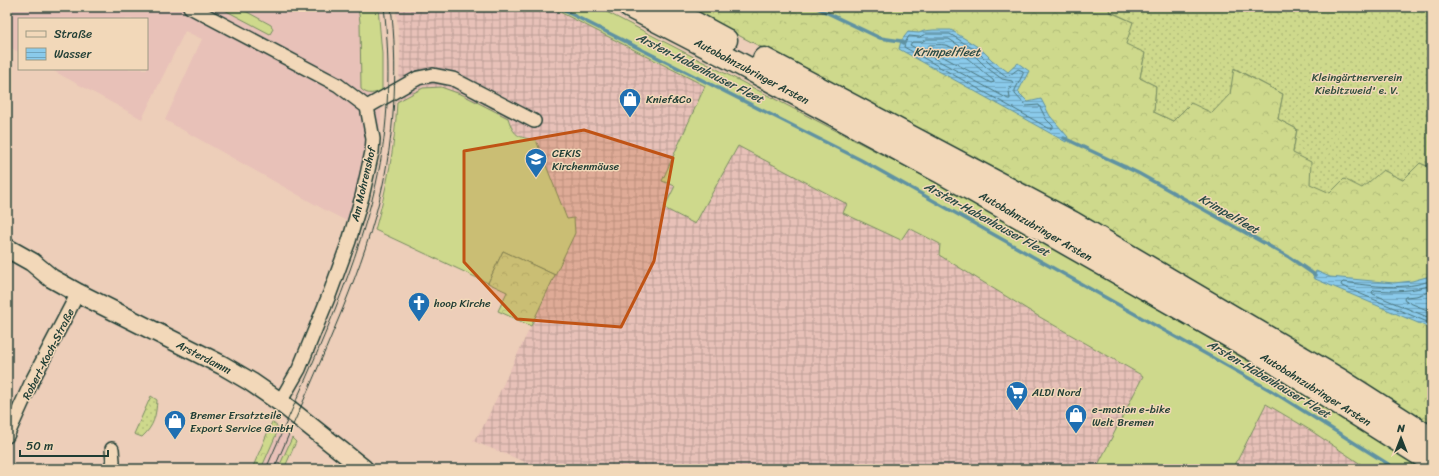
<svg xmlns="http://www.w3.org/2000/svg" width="1439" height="476" font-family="Sriracha,sans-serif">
	<defs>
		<pattern id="industrial-grid" width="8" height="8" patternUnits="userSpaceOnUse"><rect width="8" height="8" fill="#e8c1b8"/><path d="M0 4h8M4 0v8" fill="none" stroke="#bb9e96"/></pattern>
		<pattern id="forest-crowns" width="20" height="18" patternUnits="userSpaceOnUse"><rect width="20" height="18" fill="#ced98c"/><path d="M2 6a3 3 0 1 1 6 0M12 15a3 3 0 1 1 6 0" fill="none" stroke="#b0bb79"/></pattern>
		<pattern id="garden-dots" width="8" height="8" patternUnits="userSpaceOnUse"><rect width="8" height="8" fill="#ced98c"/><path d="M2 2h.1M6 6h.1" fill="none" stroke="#b0bb79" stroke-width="1.8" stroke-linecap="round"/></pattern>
		<pattern id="water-rules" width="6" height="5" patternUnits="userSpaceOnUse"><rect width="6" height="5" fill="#8acaeb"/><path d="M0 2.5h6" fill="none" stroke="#70a5bf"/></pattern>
	</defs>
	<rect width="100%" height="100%" fill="#edceb9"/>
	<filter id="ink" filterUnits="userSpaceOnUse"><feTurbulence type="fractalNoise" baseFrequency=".025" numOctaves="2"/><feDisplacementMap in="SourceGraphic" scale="8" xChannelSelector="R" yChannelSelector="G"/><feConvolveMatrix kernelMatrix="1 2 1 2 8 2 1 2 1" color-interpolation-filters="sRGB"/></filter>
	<g filter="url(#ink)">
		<path fill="#e8c1b8" d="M 7,7 L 219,7 L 270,34 L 271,25 L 238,7 L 358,7 L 372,94 L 382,91 L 381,119 L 378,147 L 356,239 L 344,274 L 331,266 L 349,222 L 325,210 L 165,120 L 202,39 L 185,31 L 142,119 L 50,69 L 147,69 L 147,19 L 19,19 L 19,52 L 7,46 Z
			M 272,422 L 296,442 L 284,469 L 252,469 Z"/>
		<path fill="url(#industrial-grid)" d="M 396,7 L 550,7 L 705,86 L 662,181 L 675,186 L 664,208 L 695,223 L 738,146 L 848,204 L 843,212 L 901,240 L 908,228 L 940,245 L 1038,316 L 1143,376 L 1096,469 L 521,469 L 525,462 L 473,441 L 482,429 L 575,233 L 573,218 L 567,219 L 536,140 L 522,137 L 513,131 L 508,118 L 423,88 L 397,102 L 399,86 L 400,51 Z
			M 1265,404 L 1310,430 L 1368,469 L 1233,469 Z"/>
		<path fill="#ced98c" stroke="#768b60" d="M 219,7 L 238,7 L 271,25 L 273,29 L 270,34 Z
			M 358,7 L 378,7 L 382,54 L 382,91 C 374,93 368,96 361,89 L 360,22 Z
			M 550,7 L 597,7 L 968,199 L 1277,378 L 1423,469 L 1368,469 L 1310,430 L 1266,404 L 1233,469 L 1096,469 L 1143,376 L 1038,316 L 939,255 L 940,244 L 909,228 L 901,240 L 843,213 L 847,204 L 738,146 L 695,224 L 664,208 L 675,186 L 662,181 L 705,86 Z
			M 441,87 L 463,95 L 508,118 C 514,136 517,137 536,140 L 567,219 L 574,218 L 575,233 L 555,275 L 503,251 L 488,283 L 375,230 C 387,188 395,146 397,102 L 423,88 Z"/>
		<path fill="url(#forest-crowns)" stroke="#768b60" d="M 684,7 L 1111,7 L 1110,12 L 1133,22 L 1145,53 L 1140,78 L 1156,86 L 1154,112 L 1173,121 L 1191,103 L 1230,94 L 1233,68 L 1283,94 L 1278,119 L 1297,129 L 1293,152 L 1344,179 L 1383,170 L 1403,180 L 1420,163 L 1432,168 L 1432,425 L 1235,305 L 1078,216 L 948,144 Z
			M 503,251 L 555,275 L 531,326 L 498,311 L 507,292 L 488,283 Z
			M 272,422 L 279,428 L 261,469 L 252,469 Z
			M 292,438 L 296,442 L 284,469 L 278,469 Z"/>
		<path fill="url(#garden-dots)" stroke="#768b60" d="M 1111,7 L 1432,7 L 1432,168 L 1420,163 L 1403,180 L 1383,170 L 1362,188 L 1344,179 L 1330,193 L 1310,184 L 1311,162 L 1293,153 L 1297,129 L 1278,119 L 1283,94 L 1234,68 L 1230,94 L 1212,113 L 1191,103 L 1173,121 L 1154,112 L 1156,86 L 1140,78 L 1145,53 L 1126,44 L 1133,22 L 1109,11 Z
			M 151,396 L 157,400 C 156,416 154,426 142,437 L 134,434 Z"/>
		<path fill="url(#water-rules)" stroke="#5f92a2" d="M 933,30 L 951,30 L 981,49 L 992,60 L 1008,72 L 1018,63 L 1029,71 L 1018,92 L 1028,102 L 1041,99 L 1050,116 L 1068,137 L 1066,142 L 899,49 L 901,41 L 908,32 L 919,33 L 924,31 Z
			M 1316,271 L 1330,277 L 1394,283 L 1412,281 L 1430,276 L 1432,271 L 1432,329 L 1313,278 Z"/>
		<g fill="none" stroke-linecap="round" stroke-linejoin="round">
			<path stroke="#4a757d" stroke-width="1" d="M 926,34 L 950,34 L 978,52 L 989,63 L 1006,76 L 1010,75 L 1018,69 L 1023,71 L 1023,74 L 1015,90 L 1015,94 L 1026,106 L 1039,105 L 1046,119 L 1053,126 L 1053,128 L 1050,129 L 904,47 L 905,43 L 909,36 L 919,37 Z
				M 927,39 L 949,39 L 975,56 L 986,67 L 1002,79 L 1012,81 L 1013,83 L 1009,91 L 1010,99 L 1008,99 L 910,45 L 912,42 L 921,42 Z
				M 930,45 C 935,45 941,44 945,45 C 958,47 982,72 993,80 L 994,82 L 991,83 L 929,49 L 928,47 Z
				M 1432,280 C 1404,291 1372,286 1343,282 L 1341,284 L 1342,286 L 1432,324
				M 1432,285 C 1411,291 1396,292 1374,290 L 1372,292 L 1373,294 L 1432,319
				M 1432,291 L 1416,296 L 1405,297 L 1404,299 L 1405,301 L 1432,312"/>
			<path stroke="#5f92a2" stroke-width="3.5" d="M 557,7 L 861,160 L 1270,390 L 1396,469
				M 815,7 L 880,38 L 901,41 L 904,43
				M 1064,138 L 1138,173 L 1289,257 L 1315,275"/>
			<g stroke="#1f3d34" stroke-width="16">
				<path id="street" d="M 190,7 L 338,85 L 367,107 L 373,139 L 372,152 L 362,197 L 349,241 L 330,293 L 299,369 L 280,402
					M 367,107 L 418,78 L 433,75 L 453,79 L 534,121
					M 7,436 L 33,379 L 78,293
					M 110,469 L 113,461 L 112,449"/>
			</g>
			<g stroke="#1f3d34" stroke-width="21">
				<path id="secondary" d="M 7,248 L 32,262 L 51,278 L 78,293 L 222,365 L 251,382 L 280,402 L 364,469"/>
			</g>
			<g stroke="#1f3d34" stroke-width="25">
				<path id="highway" d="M 630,7 L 729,58 L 939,171 L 1266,357 L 1432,462
					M 665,7 L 726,40
					M 764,59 L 1073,223 L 1340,380 L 1432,439"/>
			</g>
			<use href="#street" stroke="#f2d8b9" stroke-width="13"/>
			<use href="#secondary" stroke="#f2d8b9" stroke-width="18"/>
			<use href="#highway" stroke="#f2d8b9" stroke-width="22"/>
			<path stroke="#1f3d34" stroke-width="1" d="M 266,469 C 306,376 352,284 376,184 C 389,127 391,65 384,7
				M 274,469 C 297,415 321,362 343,308 C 359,268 374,227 383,184 C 395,127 398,65 391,7"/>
		</g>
	</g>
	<path fill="#c05314" fill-opacity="0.2" stroke="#c05314" stroke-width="3" stroke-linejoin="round" d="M 584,130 L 673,158 L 654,261 L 621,327 L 517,319 L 464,262 L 464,151 Z"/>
	<defs>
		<g id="shop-pin" transform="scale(1.15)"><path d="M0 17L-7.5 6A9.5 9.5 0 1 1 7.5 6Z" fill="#1f6fb2" stroke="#f2d8b9"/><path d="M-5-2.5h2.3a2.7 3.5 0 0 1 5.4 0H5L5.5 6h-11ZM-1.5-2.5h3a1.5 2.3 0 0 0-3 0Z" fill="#fff"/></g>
		<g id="school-pin" transform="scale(1.15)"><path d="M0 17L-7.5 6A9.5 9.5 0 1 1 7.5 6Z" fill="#1f6fb2" stroke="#f2d8b9"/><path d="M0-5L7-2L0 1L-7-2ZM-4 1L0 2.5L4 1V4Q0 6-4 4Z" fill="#fff"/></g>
		<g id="church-pin" transform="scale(1.15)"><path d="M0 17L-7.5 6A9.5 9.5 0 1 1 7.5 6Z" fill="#1f6fb2" stroke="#f2d8b9"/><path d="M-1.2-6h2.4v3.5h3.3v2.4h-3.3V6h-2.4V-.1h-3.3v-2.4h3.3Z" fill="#fff"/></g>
		<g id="supermarket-pin" transform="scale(1.15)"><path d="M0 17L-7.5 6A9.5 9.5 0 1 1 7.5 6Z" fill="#1f6fb2" stroke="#f2d8b9"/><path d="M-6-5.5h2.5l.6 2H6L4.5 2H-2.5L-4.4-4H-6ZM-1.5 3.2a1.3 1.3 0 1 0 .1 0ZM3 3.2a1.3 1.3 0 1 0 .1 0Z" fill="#fff"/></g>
	</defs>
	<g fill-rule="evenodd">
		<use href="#shop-pin" x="630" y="99"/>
		<use href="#school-pin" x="536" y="159"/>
		<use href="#church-pin" x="419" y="303"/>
		<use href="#supermarket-pin" x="1017" y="392"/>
		<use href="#shop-pin" x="1076" y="415"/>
		<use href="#shop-pin" x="175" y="421"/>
	</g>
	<g text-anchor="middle" stroke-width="3" stroke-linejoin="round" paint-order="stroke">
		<g font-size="11" fill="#1f3d34" stroke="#f2d8b9">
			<text transform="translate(752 71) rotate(28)" y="4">Autobahnzubringer Arsten</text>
			<text transform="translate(363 184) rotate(-77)" y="4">Am Mohrenshof</text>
			<text transform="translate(1036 226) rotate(30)" y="4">Autobahnzubringer Arsten</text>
			<text transform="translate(48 354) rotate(-63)" y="4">Robert-Koch-Straße</text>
			<text transform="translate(204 357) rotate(27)" y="4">Arsterdamm</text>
			<text transform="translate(1316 389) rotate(32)" y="4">Autobahnzubringer Arsten</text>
		</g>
		<g font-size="11" fill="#304d3d" stroke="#f2d8b9">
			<text x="1357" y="81">Kleingärtnerverein<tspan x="1357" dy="13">Kiebitzweid' e. V.</tspan></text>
		</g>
		<g font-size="11" fill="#1f3d34" stroke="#f2d8b9" text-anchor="start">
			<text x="646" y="103">Knief&amp;Co</text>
			<text x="552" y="157">CEKIS<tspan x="552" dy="13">Kirchenmäuse</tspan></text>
			<text x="434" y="307">hoop Kirche</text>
			<text x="1032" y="396">ALDI Nord</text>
			<text x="1092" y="413">e-motion e-bike<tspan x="1092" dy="13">Welt Bremen</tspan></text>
			<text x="190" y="419">Bremer Ersatzteile<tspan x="190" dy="13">Export Service GmbH</tspan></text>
		</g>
		<g font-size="12" font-style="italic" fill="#2a4b46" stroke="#f2d8b9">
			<text x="947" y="56">Krimpelfleet</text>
			<text transform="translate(700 68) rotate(27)" y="4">Arsten-Habenhauser Fleet</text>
			<text transform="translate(1229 214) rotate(30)" y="4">Krimpelfleet</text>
			<text transform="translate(987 219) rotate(29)" y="4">Arsten-Habenhauser Fleet</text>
			<text transform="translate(1269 379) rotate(31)" y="4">Arsten-Habenhauser Fleet</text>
		</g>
	</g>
	<rect width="1439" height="476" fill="none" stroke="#f2d8b9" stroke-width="24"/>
	<rect x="12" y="12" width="1415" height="452" fill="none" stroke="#1f3d34" stroke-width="1.5" filter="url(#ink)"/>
	<rect x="18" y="18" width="130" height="52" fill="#f2d8b9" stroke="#9e9a84"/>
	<rect x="26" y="31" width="20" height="6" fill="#f2d8b9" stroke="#9e9a84"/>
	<text x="54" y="38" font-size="12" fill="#1f3d34">Straße</text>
	<rect x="26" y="48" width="20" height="12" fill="url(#water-rules)" stroke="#9e9a84"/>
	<text x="54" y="58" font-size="12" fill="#1f3d34">Wasser</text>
	<g transform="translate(1401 438)" stroke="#f2d8b9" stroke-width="3" paint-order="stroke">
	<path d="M0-3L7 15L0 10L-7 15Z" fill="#1f3d34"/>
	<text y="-6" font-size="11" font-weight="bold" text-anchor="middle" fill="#1f3d34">N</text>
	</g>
	<path d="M20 450v6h88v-6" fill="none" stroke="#1f3d34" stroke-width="2"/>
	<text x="26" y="450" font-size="12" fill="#1f3d34" stroke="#f2d8b9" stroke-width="3" paint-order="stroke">50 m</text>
</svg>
